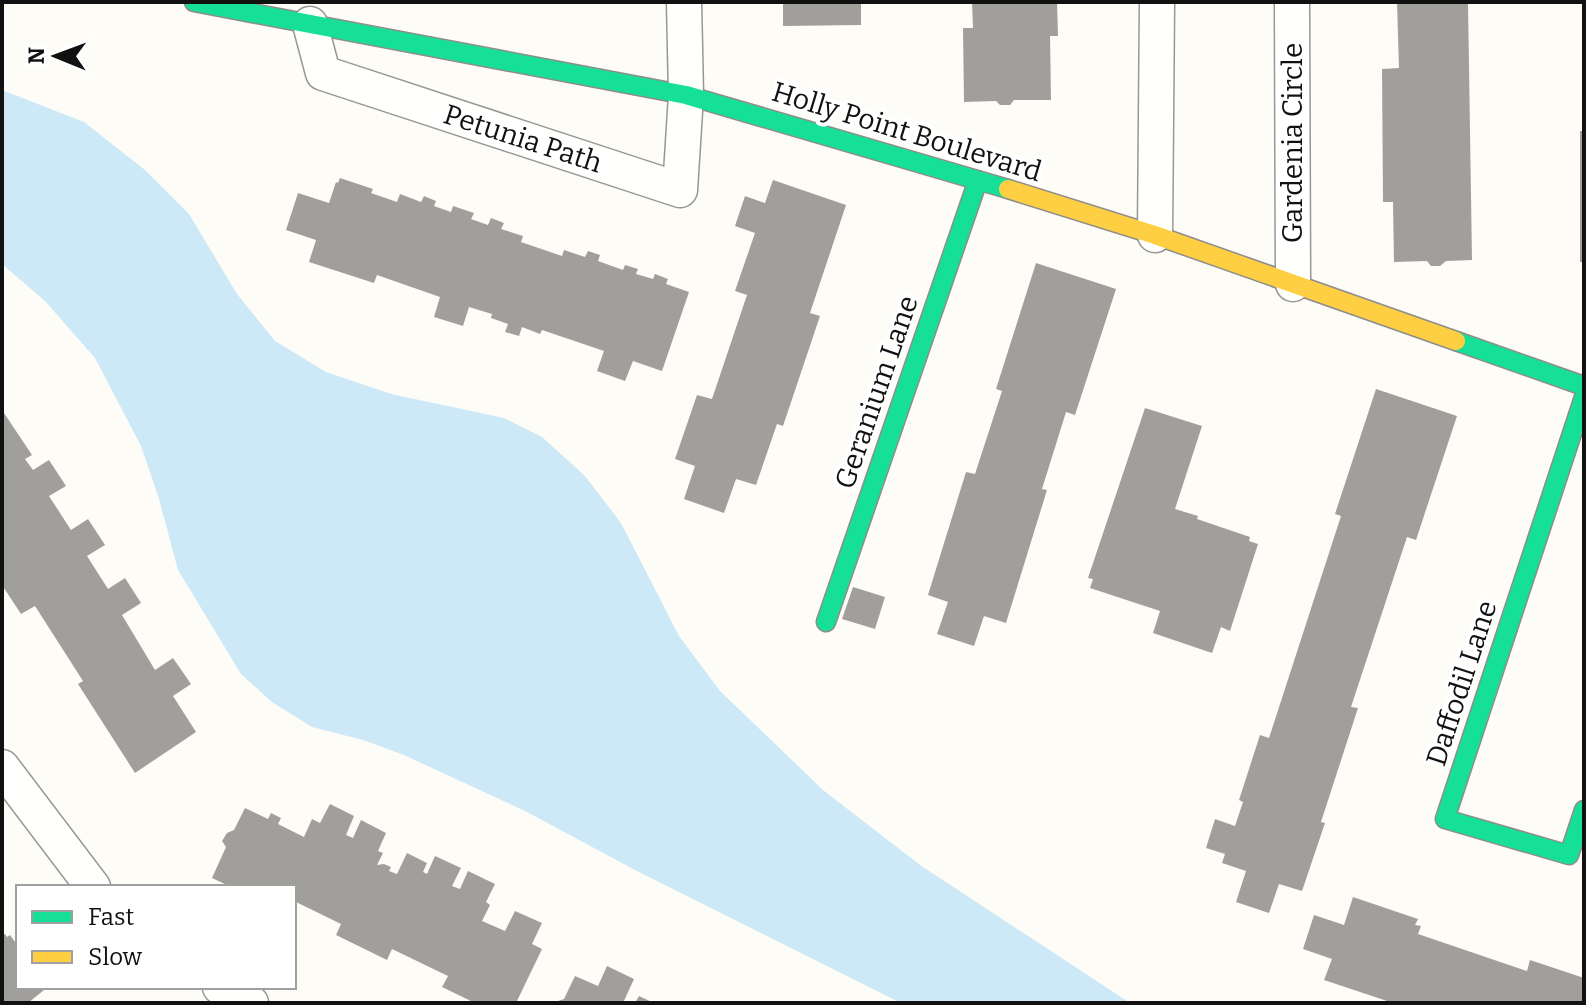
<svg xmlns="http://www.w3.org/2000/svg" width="1586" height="1005" font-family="Bitter,serif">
	<rect width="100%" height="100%" fill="#fdfcf7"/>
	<path fill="#cde8f7" d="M 2,90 L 84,122 L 145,170 L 189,214 L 237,294 L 275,341 L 326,372 L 391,394 L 504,418 L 542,437 L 585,476 L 621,523 L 679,636 L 720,691 L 823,790 L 920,865 L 1130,1003 L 901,1003 L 635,870 L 527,812 L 404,755 L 363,740 L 312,727 L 272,702 L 241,674 L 178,570 L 159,499 L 141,446 L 95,358 L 45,301 L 2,264 Z"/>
	<path fill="#a19f9c" d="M 783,2 L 861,2 L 861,25 L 783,26 Z
		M 972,2 L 1057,2 L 1058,36 L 1050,36 L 1051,100 L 1014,100 L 1010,105 L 1000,105 L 996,101 L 964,102 L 963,28 L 973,28 Z
		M 1397,2 L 1468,2 L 1472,260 L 1446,261 L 1440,266 L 1431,266 L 1427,261 L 1394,262 L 1393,202 L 1383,202 L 1382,69 L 1399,68 Z
		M 1580,131 L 1584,131 L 1584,262 L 1580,262 Z
		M 340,178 L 373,189 L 371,193 L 397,202 L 400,194 L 421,202 L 424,196 L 436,201 L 434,206 L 451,212 L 453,206 L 474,213 L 471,219 L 488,225 L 491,218 L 504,223 L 501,229 L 523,236 L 521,242 L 562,256 L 564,250 L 585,257 L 588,251 L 600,255 L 598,261 L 623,270 L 625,265 L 638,269 L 636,274 L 653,279 L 655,274 L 668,279 L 666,284 L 689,292 L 662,371 L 633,361 L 625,381 L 597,371 L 604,351 L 542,330 L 540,334 L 522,327 L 519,336 L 505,332 L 508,324 L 491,318 L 492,314 L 469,307 L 463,326 L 434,317 L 440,297 L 377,275 L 374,283 L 309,262 L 316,240 L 286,230 L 298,193 L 329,203 L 336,182 L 338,183 Z
		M 773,180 L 846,205 L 810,313 L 820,316 L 783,426 L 777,424 L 756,485 L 736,479 L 724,513 L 684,499 L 695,466 L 675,459 L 697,395 L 712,399 L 747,295 L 735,291 L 755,233 L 735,226 L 745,196 L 765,203 Z
		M 1036,263 L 1116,289 L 1075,415 L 1066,412 L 1042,489 L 1047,490 L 1006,623 L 984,616 L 974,646 L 937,634 L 948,602 L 928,595 L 966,472 L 975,474 L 1002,391 L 996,389 Z
		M 1376,389 L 1457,416 L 1416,540 L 1407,537 L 1351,707 L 1358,708 L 1321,822 L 1325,823 L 1302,891 L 1279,884 L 1269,913 L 1236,902 L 1246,871 L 1222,863 L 1225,854 L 1206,848 L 1215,819 L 1235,826 L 1243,802 L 1239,800 L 1260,735 L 1269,738 L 1341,516 L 1335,514 Z
		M 1145,408 L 1202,426 L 1175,509 L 1198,516 L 1197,519 L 1250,537 L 1249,541 L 1258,544 L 1230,631 L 1221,627 L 1212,653 L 1153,633 L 1160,611 L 1090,588 L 1093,579 L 1088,578 Z
		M 2,410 L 32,455 L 25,459 L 33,470 L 49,460 L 66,486 L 49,496 L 71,530 L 88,519 L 105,545 L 87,556 L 108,589 L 125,578 L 141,603 L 122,615 L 155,670 L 173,658 L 191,684 L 173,696 L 196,732 L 135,773 L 78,684 L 83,681 L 35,606 L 21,614 L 2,585 Z
		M 853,587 L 885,597 L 875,629 L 842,619 Z
		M 330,804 L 354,816 L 346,835 L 353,838 L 361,820 L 386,833 L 378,851 L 383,853 L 377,865 L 384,864 L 391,867 L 389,871 L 397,874 L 407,853 L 427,863 L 423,872 L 427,874 L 435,856 L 461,868 L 452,886 L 460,889 L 468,871 L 495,884 L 486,902 L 490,905 L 482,921 L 505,931 L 515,911 L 542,923 L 532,944 L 542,949 L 516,1003 L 475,1003 L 442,987 L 448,976 L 392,949 L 387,960 L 336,935 L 341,924 L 294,901 L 294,887 L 231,887 L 212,878 L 226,847 L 222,841 L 227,833 L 234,830 L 245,808 L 268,819 L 271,813 L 281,818 L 278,824 L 304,837 L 312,819 L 320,823 Z
		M 1353,897 L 1418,919 L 1415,925 L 1421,926 L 1418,934 L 1527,971 L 1530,960 L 1584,978 L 1582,988 L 1584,989 L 1584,1003 L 1386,1003 L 1387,1001 L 1324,980 L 1332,959 L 1303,949 L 1314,915 L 1344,925 Z
		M 5,934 L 7,937 L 10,935 L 18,946 L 18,987 L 43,987 L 44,990 L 28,1003 L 2,1003 L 2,936 Z
		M 607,966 L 634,979 L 623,1003 L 552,1003 L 564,999 L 575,976 L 598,986 Z
		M 639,996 L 654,1003 L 635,1003 Z"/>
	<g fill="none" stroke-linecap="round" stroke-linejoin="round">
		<g stroke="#979795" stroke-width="37">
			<path id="street" d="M 1292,2 L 1293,284
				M 310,24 L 323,73 L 680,190 L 686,95 L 684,2
				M 1155,235 L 1157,2
				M 2,767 L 93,887
				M 220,987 L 251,1003"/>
		</g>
		<g stroke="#8e8d8b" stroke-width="21">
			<path id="fast" d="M 194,2 L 686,95 L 1008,189
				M 1456,341 L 1584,386
				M 1584,397 L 1445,819 L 1569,855 L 1584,810
				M 826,622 L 978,180"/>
		</g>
		<g stroke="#8e8d8b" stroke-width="21">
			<path id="slow" d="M 1008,189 L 1155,235 L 1456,341"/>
		</g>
		<use href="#street" stroke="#fffffe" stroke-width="34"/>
		<use href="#fast" stroke="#16e098" stroke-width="18"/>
		<use href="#slow" stroke="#ffcf43" stroke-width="18"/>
	</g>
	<g text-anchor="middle" stroke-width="8" stroke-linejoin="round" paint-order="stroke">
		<g font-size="28" fill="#111" stroke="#fff">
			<text transform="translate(907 131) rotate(17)" y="10">Holly Point Boulevard</text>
			<text transform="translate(523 138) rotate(18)" y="10">Petunia Path</text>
			<text transform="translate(1292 143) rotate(-90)" y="10">Gardenia Circle</text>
			<text transform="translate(876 392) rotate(-71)" y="10">Geranium Lane</text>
			<text transform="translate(1461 683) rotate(-72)" y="10">Daffodil Lane</text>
		</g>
	</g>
	<rect width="1586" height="1005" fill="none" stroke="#111111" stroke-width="8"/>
	<rect x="16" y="885" width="280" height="104" fill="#ffffff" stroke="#a0a0a0" stroke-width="2"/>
	<rect x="32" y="911" width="40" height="12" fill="#16e098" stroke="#a0a0a0" stroke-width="2"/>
	<text x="88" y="925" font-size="24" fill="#111111">Fast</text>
	<rect x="32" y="951" width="40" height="12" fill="#ffcf43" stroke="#a0a0a0" stroke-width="2"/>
	<text x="88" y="965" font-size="24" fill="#111111">Slow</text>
	<g transform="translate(56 56) rotate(271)" stroke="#ffffff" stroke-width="6" paint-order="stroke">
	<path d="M0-6L14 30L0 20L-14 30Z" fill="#111111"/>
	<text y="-12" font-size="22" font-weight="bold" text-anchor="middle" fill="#111111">N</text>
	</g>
</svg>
